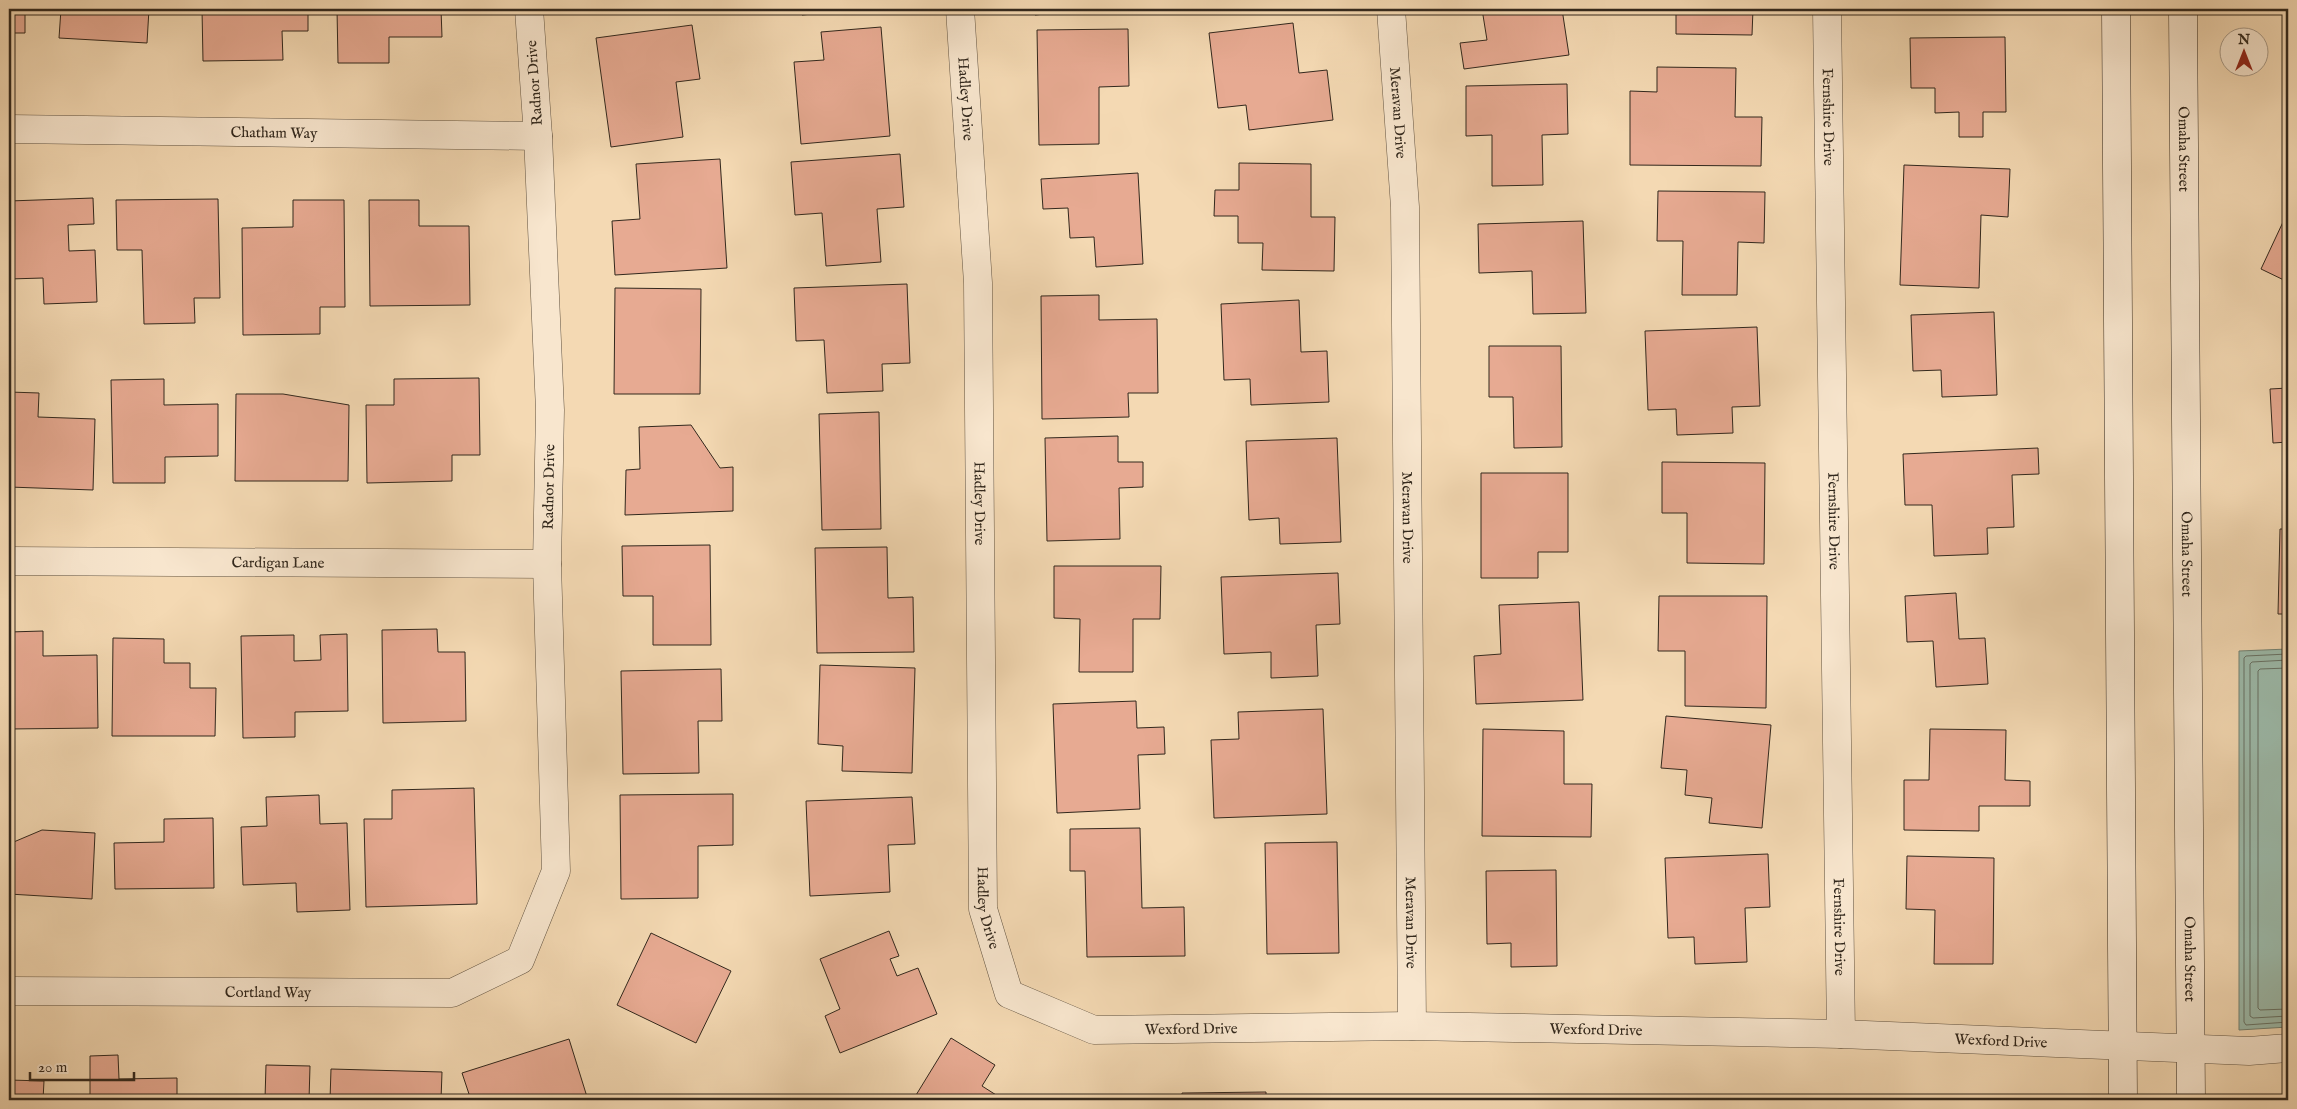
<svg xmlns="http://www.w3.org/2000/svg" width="2297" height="1109" font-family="'IM FELL English',serif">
	<rect width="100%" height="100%" fill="#f4d9b3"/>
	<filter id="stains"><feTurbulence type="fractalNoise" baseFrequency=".004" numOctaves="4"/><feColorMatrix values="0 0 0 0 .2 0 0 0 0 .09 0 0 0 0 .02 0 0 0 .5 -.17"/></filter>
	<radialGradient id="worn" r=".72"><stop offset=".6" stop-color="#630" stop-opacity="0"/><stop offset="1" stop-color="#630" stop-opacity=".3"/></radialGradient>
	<path fill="#9cbaaa" stroke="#728072" d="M 2288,649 L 2288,1027 L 2239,1030 L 2239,651 Z"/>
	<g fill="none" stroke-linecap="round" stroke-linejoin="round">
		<path stroke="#677164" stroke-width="1" d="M 2288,654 L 2246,656 L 2244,658 L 2244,1022 L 2246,1025 L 2288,1022
			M 2288,660 L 2252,662 L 2250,664 L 2250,1016 L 2253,1018 L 2288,1016
			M 2288,668 L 2260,669 L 2258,671 L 2258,1008 L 2260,1010 L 2288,1009"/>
	</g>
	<path fill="#e7aa92" stroke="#32281d" d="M 9,9 L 25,9 L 25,33 L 9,33 Z
		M 61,9 L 149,9 L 147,43 L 59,38 Z
		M 202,9 L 308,9 L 308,31 L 282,31 L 283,60 L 203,61 Z
		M 337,9 L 441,9 L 442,37 L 389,37 L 389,63 L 338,63 Z
		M 801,9 L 864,9 L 802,15 Z
		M 1035,9 L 1093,9 L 1035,15 Z
		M 1482,9 L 1562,9 L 1569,55 L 1464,69 L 1460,43 L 1487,40 Z
		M 1676,9 L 1753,9 L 1752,35 L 1676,34 Z
		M 1293,23 L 1299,73 L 1327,70 L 1333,120 L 1249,130 L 1246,105 L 1218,108 L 1209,33 Z
		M 692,25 L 700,79 L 676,82 L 683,137 L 611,147 L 596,38 Z
		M 881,27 L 890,136 L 801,144 L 794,62 L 824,60 L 821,32 Z
		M 1128,29 L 1129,86 L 1099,87 L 1099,144 L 1039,145 L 1037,30 Z
		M 2005,37 L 2006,112 L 1983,112 L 1983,137 L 1959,137 L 1959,112 L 1935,113 L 1935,88 L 1911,88 L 1910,38 Z
		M 1657,67 L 1736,68 L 1735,117 L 1762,117 L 1761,166 L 1630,165 L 1630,91 L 1657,92 Z
		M 1567,84 L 1568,134 L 1542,135 L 1543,185 L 1492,186 L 1492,135 L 1466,136 L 1466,86 Z
		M 900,154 L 904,207 L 877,209 L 881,262 L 826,266 L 822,213 L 795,215 L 791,162 Z
		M 720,159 L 727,268 L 615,275 L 612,221 L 640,219 L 636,164 Z
		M 1239,163 L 1311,164 L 1311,217 L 1335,217 L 1334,271 L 1262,270 L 1263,243 L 1238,243 L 1238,216 L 1214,216 L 1215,190 L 1239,190 Z
		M 1904,165 L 2010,169 L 2008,217 L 1981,215 L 1979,288 L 1900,285 Z
		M 1138,173 L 1143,264 L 1096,267 L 1094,237 L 1070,238 L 1068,208 L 1043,209 L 1041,179 Z
		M 1658,191 L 1765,192 L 1764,243 L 1738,242 L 1737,295 L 1682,295 L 1683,241 L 1657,241 Z
		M 93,198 L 94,224 L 68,225 L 69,251 L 95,250 L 97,302 L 44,304 L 43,278 L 9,279 L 9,201 Z
		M 218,199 L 220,298 L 194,298 L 195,323 L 144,324 L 142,250 L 117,250 L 116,200 Z
		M 293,200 L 344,200 L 345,307 L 320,307 L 320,334 L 243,335 L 242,228 L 293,227 Z
		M 369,200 L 419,200 L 419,226 L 469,226 L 470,305 L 370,306 Z
		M 1583,221 L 1586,313 L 1533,314 L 1532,271 L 1479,273 L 1478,224 Z
		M 2283,222 L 2288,224 L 2288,282 L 2261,269 Z
		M 907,284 L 910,363 L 882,364 L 883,391 L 827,393 L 824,340 L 796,341 L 794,288 Z
		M 615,288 L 701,289 L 700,394 L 614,394 Z
		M 1099,295 L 1099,320 L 1157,319 L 1158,393 L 1128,393 L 1129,417 L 1042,419 L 1041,296 Z
		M 1299,300 L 1301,352 L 1327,351 L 1329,402 L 1251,405 L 1250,379 L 1224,380 L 1221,304 Z
		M 1994,312 L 1997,395 L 1942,397 L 1941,370 L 1913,371 L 1911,315 Z
		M 1757,327 L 1760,406 L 1732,407 L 1733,433 L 1677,435 L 1676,409 L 1648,410 L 1645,331 Z
		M 1489,346 L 1561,346 L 1562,447 L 1514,448 L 1513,397 L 1489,397 Z
		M 479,378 L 480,455 L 452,455 L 452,481 L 367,483 L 366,405 L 394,405 L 394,379 Z
		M 164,379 L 164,405 L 218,404 L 218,456 L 165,457 L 165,483 L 113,483 L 111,380 Z
		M 2288,388 L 2288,442 L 2273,443 L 2270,389 Z
		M 9,392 L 39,393 L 38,417 L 95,419 L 93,490 L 9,487 Z
		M 236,394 L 283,394 L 349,405 L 348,481 L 235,481 Z
		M 879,412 L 881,529 L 822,530 L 819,414 Z
		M 691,425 L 720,468 L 733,467 L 733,511 L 625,515 L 626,470 L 640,469 L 639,427 Z
		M 1118,436 L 1118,462 L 1143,462 L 1143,487 L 1119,488 L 1120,539 L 1047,541 L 1045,438 Z
		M 1337,438 L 1341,542 L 1280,544 L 1279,518 L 1249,520 L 1246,441 Z
		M 2038,448 L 2039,474 L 2012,475 L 2014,527 L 1987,528 L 1988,554 L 1934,556 L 1932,505 L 1905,505 L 1903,454 Z
		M 1662,462 L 1765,463 L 1764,564 L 1687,563 L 1687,513 L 1662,513 Z
		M 1481,473 L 1568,473 L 1568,552 L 1538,552 L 1538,578 L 1481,578 Z
		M 2280,529 L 2288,529 L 2288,614 L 2278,614 Z
		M 710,545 L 711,645 L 653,645 L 653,596 L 623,596 L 622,546 Z
		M 887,547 L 888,598 L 913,597 L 914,652 L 817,653 L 815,548 Z
		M 1054,566 L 1161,566 L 1160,619 L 1133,619 L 1133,672 L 1079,672 L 1080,619 L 1054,618 Z
		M 1338,573 L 1340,624 L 1316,625 L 1318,676 L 1271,678 L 1271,652 L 1224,654 L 1221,577 Z
		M 1956,593 L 1959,639 L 1985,638 L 1988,684 L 1936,687 L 1933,641 L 1907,642 L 1905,596 Z
		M 1659,596 L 1767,596 L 1766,708 L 1685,706 L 1685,651 L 1658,651 Z
		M 1579,602 L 1583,700 L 1476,704 L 1474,656 L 1501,654 L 1499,605 Z
		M 437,629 L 438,652 L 465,652 L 466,721 L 383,723 L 382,630 Z
		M 43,631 L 43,656 L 97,655 L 98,728 L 9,729 L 9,632 Z
		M 347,634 L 348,711 L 295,712 L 295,737 L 243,738 L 241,636 L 294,635 L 294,661 L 321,660 L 320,635 Z
		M 113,638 L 164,639 L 164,663 L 190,663 L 190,688 L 216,688 L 215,736 L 112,736 Z
		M 820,665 L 915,668 L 912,773 L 842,771 L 843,746 L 818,744 Z
		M 721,669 L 722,721 L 698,721 L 699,773 L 623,774 L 621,671 Z
		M 1136,701 L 1137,728 L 1164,727 L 1165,754 L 1138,755 L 1140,809 L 1057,813 L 1053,704 Z
		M 1323,709 L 1327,814 L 1214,818 L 1211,740 L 1239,739 L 1238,712 Z
		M 1666,716 L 1771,725 L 1762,828 L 1709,823 L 1712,798 L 1685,795 L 1687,770 L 1661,768 Z
		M 1483,729 L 1564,731 L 1564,784 L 1592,784 L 1591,837 L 1482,836 Z
		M 1930,729 L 2006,730 L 2005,780 L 2030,781 L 2030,806 L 1979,806 L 1979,831 L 1904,830 L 1904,780 L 1929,780 Z
		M 474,788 L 477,904 L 366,907 L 364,819 L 392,819 L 392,790 Z
		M 733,794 L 733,845 L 698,846 L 698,898 L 621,899 L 620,795 Z
		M 319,795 L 320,824 L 347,823 L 350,910 L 297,912 L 296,883 L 243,885 L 241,827 L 267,826 L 266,797 Z
		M 912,797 L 915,844 L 888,845 L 890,892 L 810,896 L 806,801 Z
		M 213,818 L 214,888 L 115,889 L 114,843 L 164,842 L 164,819 Z
		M 1140,828 L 1142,908 L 1184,907 L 1185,956 L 1087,957 L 1085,871 L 1070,871 L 1070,829 Z
		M 42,830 L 95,833 L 92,899 L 9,894 L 9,844 Z
		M 1337,842 L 1339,953 L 1267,954 L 1265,843 Z
		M 1768,854 L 1770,907 L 1745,908 L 1747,962 L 1695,964 L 1694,937 L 1668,938 L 1665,858 Z
		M 1907,856 L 1994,858 L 1993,964 L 1934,964 L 1935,910 L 1906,909 Z
		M 1556,870 L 1557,966 L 1511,967 L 1511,943 L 1487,944 L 1486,871 Z
		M 889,931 L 899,956 L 890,959 L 897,976 L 918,968 L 937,1014 L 840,1053 L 825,1016 L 840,1009 L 820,959 Z
		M 651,933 L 731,971 L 696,1043 L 617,1005 Z
		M 951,1038 L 995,1065 L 982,1086 L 1004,1100 L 913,1100 Z
		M 569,1039 L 588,1100 L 471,1100 L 462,1073 Z
		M 118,1055 L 119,1079 L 177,1078 L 177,1100 L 90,1100 L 90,1056 Z
		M 266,1065 L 310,1066 L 309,1100 L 204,1100 L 204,1098 L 265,1099 Z
		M 331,1069 L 442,1072 L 441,1100 L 330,1100 Z
		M 9,1080 L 44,1081 L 43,1100 L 9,1100 Z
		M 1266,1092 L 1266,1100 L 1182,1100 L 1182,1093 Z
		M 1555,1095 L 1555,1100 L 1449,1100 L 1449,1099 Z
		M 1164,1096 L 1164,1100 L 1115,1100 L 1115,1097 Z"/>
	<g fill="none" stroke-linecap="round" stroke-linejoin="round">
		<g stroke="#625442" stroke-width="29">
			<g id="minor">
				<path id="s1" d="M 960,9 L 978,283 L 983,909 L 1009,994 L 1094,1030 L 1412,1026 L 1841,1034 L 2249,1051 L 2288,1048"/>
				<path id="s2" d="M 1391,9 L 1405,207 L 1412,1026"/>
				<path id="s3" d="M 1827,9 L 1841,1034"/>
				<path id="s4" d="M 9,129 L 538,136"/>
				<path id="s5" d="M 9,561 L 547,564"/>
				<path id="s6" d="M 9,991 L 452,993 L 520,960 L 556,871 L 547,564 L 550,410 L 538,136 L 529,9"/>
			</g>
		</g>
		<g stroke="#32281d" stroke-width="29">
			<g id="secondary">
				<path d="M 2116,9 L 2123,1100"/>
				<path id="s7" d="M 2183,9 L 2191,1100"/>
			</g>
		</g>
		<use href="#minor" stroke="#f8e6ce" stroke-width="28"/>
		<use href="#secondary" stroke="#f8e6ce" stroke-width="28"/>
	</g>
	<g text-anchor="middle" stroke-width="5" stroke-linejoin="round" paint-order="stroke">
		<g font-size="15" fill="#32281d" stroke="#f8e6ce">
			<text transform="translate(534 83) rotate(-94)" y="5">Radnor Drive</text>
			<text dy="5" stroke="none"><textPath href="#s1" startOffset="90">Hadley Drive</textPath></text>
			<text dy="5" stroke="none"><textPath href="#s2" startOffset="104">Meravan Drive</textPath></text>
			<text dy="5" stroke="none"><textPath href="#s3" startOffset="108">Fernshire Drive</textPath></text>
			<text dy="5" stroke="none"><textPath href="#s4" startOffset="265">Chatham Way</textPath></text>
			<text dy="5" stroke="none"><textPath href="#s7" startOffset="140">Omaha Street</textPath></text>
			<text dy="5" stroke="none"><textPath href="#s6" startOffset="999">Radnor Drive</textPath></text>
			<text dy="5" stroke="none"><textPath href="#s1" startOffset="495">Hadley Drive</textPath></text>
			<text dy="5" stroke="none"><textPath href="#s2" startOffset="509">Meravan Drive</textPath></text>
			<text dy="5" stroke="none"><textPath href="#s3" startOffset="512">Fernshire Drive</textPath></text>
			<text dy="5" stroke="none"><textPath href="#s7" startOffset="545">Omaha Street</textPath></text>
			<text dy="5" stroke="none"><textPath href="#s5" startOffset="269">Cardigan Lane</textPath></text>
			<text dy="5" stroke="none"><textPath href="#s1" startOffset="900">Hadley Drive</textPath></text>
			<text dy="5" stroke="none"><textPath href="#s2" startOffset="914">Meravan Drive</textPath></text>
			<text dy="5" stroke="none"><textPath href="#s3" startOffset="918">Fernshire Drive</textPath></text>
			<text dy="5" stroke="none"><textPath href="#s7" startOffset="950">Omaha Street</textPath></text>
			<text dy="5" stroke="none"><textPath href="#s6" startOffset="259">Cortland Way</textPath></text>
			<text dy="5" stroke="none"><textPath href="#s1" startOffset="1179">Wexford Drive</textPath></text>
			<text dy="5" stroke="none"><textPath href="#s1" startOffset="1584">Wexford Drive</textPath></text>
			<text dy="5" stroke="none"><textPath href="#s1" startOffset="1989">Wexford Drive</textPath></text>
		</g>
	</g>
	<rect width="2297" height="1109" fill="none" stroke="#f4d9b3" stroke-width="30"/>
	<rect x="10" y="10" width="2277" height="1089" fill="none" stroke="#32281d" stroke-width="2.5"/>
	<rect x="15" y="15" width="2267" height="1079" fill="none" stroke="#32281d"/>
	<g transform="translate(2244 52)"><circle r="24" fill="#f8e6ce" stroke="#a99a87"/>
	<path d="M0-4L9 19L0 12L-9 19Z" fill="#8f2418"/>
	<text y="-8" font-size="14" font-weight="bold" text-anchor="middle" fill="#32281d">N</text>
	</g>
	<path d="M30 1072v8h104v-8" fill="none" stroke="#32281d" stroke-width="2.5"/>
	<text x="38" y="1072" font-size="15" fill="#32281d" stroke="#f8e6ce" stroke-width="4" paint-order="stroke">20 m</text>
	<rect width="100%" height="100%" filter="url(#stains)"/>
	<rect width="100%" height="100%" fill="url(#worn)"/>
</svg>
